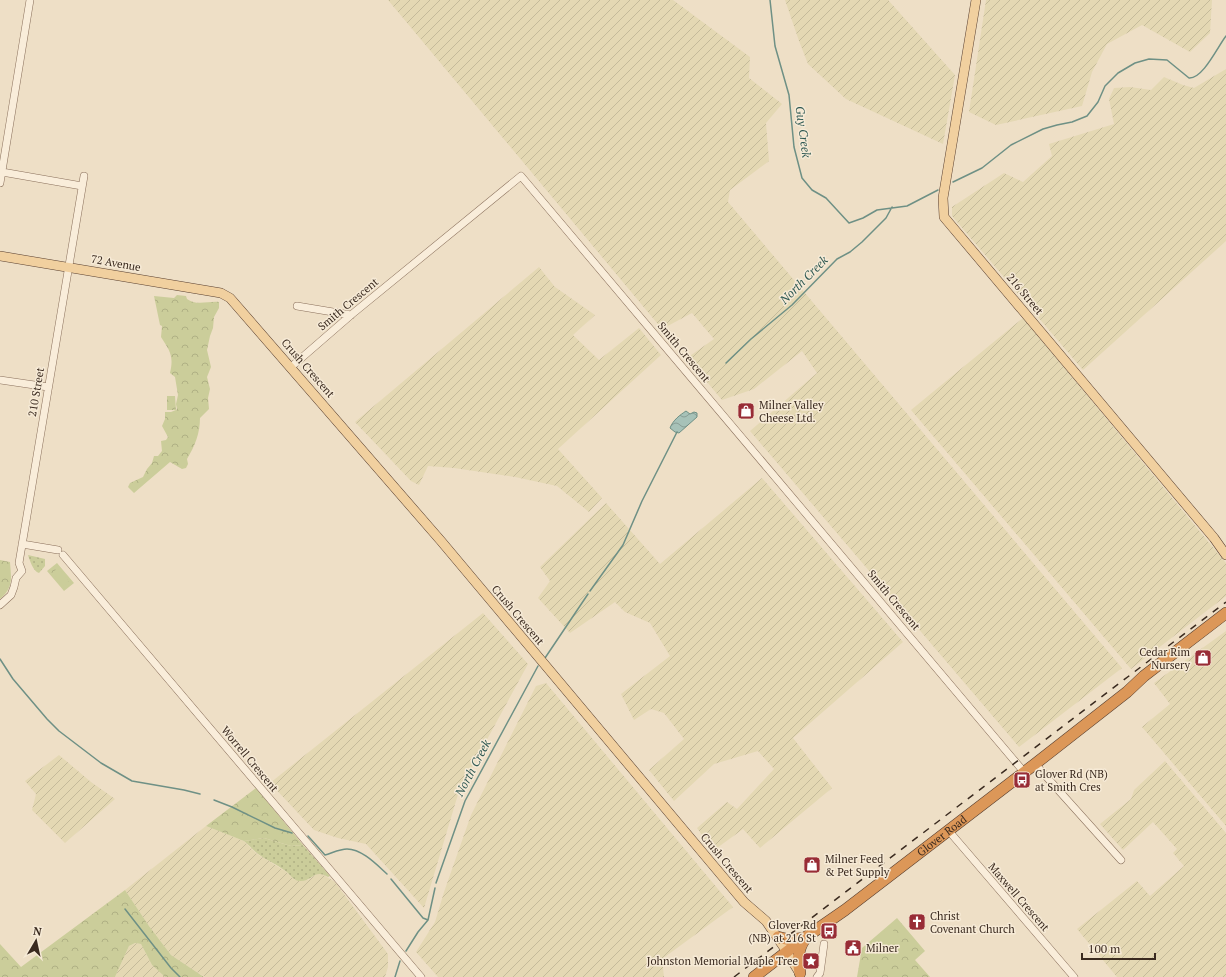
<svg xmlns="http://www.w3.org/2000/svg" width="1226" height="977" font-family="'PT Serif',serif">
	<defs>
		<pattern id="farmland-furrows" width="10" height="10" patternUnits="userSpaceOnUse"><rect width="10" height="10" fill="#e4d8b3"/><path d="M-1 1l2-2M0 10L10 0M9 11l2-2" fill="none" stroke="#c4ba9a"/></pattern>
		<pattern id="grass-dots" width="8" height="8" patternUnits="userSpaceOnUse"><rect width="8" height="8" fill="#cbcd9a"/><path d="M2 2h.1M6 6h.1" fill="none" stroke="#afb084" stroke-width="1.8" stroke-linecap="round"/></pattern>
		<pattern id="forest-crowns" width="20" height="18" patternUnits="userSpaceOnUse"><rect width="20" height="18" fill="#cbcd9a"/><path d="M2 6a3 3 0 1 1 6 0M12 15a3 3 0 1 1 6 0" fill="none" stroke="#afb084"/></pattern>
		<pattern id="water-waves" width="16" height="10" patternUnits="userSpaceOnUse"><rect width="16" height="10" fill="#a7c2b8"/><path d="M0 5q4-4 8 0t8 0" fill="none" stroke="#899e95"/></pattern>
	</defs>
	<rect width="100%" height="100%" fill="#eedfc6"/>
	<path fill="url(#farmland-furrows)" d="M 388,0 L 673,0 L 750,57 L 749,78 L 782,104 L 766,123 L 769,161 L 730,190 L 728,202 L 1122,668 L 1019,747 L 750,431 L 817,373 L 802,351 L 754,389 L 722,400 L 687,358 L 714,339 L 692,313 L 662,329 Z
		M 785,0 L 889,0 L 889,1 L 955,75 L 943,144 L 846,99 L 808,64 L 799,41 Z
		M 986,0 L 1212,0 L 1210,33 L 1190,52 L 1142,25 L 1107,44 L 1092,72 L 1082,106 L 996,125 L 969,112 Z
		M 1226,69 L 1226,241 L 1083,370 L 952,216 L 952,207 L 1004,173 L 1023,182 L 1052,156 L 1049,144 L 1114,124 L 1109,99 L 1114,88 L 1130,87 L 1151,90 L 1164,77 L 1183,85 L 1194,88 Z
		M 539,267 L 555,287 L 595,315 L 573,335 L 599,360 L 639,328 L 661,355 L 558,449 L 602,498 L 589,512 L 557,486 L 515,477 L 454,468 L 428,466 L 419,485 L 411,481 L 355,422 Z
		M 1023,318 L 1226,563 L 1226,596 L 1131,669 L 911,410 Z
		M 762,478 L 903,642 L 793,738 L 832,788 L 760,848 L 743,829 L 717,848 L 711,848 L 697,828 L 727,802 L 737,809 L 774,769 L 758,751 L 714,764 L 674,801 L 649,770 L 684,739 L 664,713 L 651,709 L 634,720 L 621,694 L 670,656 L 650,623 L 625,612 L 615,602 L 570,633 L 538,598 L 550,581 L 540,567 L 606,503 L 660,564 Z
		M 483,613 L 528,664 L 459,791 L 424,908 L 366,844 L 338,838 L 314,830 L 270,783 Z
		M 1226,631 L 1226,826 L 1142,727 L 1170,704 L 1154,683 Z
		M 546,683 L 733,907 L 662,959 L 664,977 L 438,977 L 416,952 L 435,922 L 444,892 L 471,815 L 536,686 Z
		M 59,755 L 91,782 L 115,799 L 65,843 L 32,810 L 36,794 L 25,781 Z
		M 1165,761 L 1226,833 L 1226,977 L 1117,977 L 1077,929 L 1137,881 L 1150,896 L 1184,866 L 1173,853 L 1177,849 L 1153,822 L 1123,850 L 1100,824 L 1131,799 L 1134,790 Z
		M 206,826 L 244,841 L 257,854 L 285,871 L 295,880 L 308,880 L 317,874 L 322,874 L 335,882 L 388,954 L 388,967 L 385,977 L 205,977 L 195,971 L 171,955 L 149,926 L 125,890 Z
		M 135,943 L 141,944 L 152,965 L 165,977 L 115,977 L 129,946 Z"/>
	<path fill="url(#grass-dots)" d="M 28,555 L 45,559 L 45,566 L 39,573 C 33,571 30,561 28,555 Z
		M 264,838 L 291,846 L 303,845 L 330,876 L 328,877 C 314,868 313,882 299,881 C 293,880 290,874 284,870 C 276,864 266,860 258,854 C 253,850 249,845 244,841 Z"/>
	<path fill="url(#forest-crowns)" d="M 177,295 L 186,296 L 187,299 C 196,306 208,301 219,302 L 219,308 L 214,317 L 213,328 L 210,336 L 207,350 L 211,367 L 207,377 L 210,389 L 208,398 L 209,409 L 200,418 C 200,433 195,446 187,459 L 188,464 L 186,468 L 182,469 L 170,462 L 134,493 L 128,487 L 130,483 L 143,477 L 147,469 L 152,463 L 154,456 L 158,456 L 162,451 L 161,441 L 166,440 L 168,437 L 162,426 L 165,419 L 165,412 L 171,412 L 176,410 L 167,410 L 167,396 L 175,396 L 176,410 L 177,409 L 176,404 L 178,395 L 175,377 L 170,373 C 174,356 170,351 161,337 L 162,326 L 160,325 L 154,296 L 174,298 Z
		M 0,560 L 10,562 C 11,578 14,587 0,599 Z
		M 57,563 L 74,583 L 64,591 L 47,571 Z
		M 256,788 L 303,845 L 291,846 L 264,838 L 244,841 L 206,826 Z
		M 125,890 L 149,926 L 171,955 L 204,977 L 165,977 L 152,965 L 141,944 L 135,943 L 129,946 L 115,977 L 0,977 L 0,944 L 21,967 Z
		M 897,918 L 925,951 L 915,960 L 930,977 L 857,977 L 862,948 Z"/>
	<path fill="#cbcd9a" d="M 58,568 L 69,581 L 63,586 L 52,573 Z
		M 890,927 L 899,937 L 878,954 L 869,944 Z"/>
	<path fill="url(#water-waves)" stroke="#6e9085" d="M 686,411 L 690,414 L 694,412 L 697,413 L 697,417 L 679,433 L 675,432 L 670,428 C 673,420 680,415 686,411 Z"/>
	<g fill="none" stroke-linecap="round" stroke-linejoin="round">
		<path stroke="#6e9085" stroke-width="1.5" d="M 770,0 L 775,46 L 789,95 L 794,147 L 802,178 L 812,190 L 826,198 L 849,223 L 863,218 L 877,210 L 907,206 L 938,190
			M 953,182 L 982,168 L 1011,145 L 1043,129 L 1057,125 L 1072,122 L 1087,116 L 1098,102 L 1105,86 L 1118,73 L 1135,63 L 1149,59 L 1167,60 L 1189,78 C 1203,79 1218,46 1226,36
			M 726,363 L 751,339 L 792,305 L 837,259 L 850,252 L 862,242 L 886,218 L 892,207
			M 590,591 L 623,545 L 642,501 L 677,432
			M 545,658 L 588,594
			M 0,659 L 13,679 L 47,719 L 59,731 L 101,763 L 132,781 L 184,790 L 200,794
			M 214,800 L 232,807 L 275,828 L 292,833
			M 308,836 L 325,855 C 332,853 340,849 347,849 C 362,849 377,865 387,874
			M 391,879 L 423,918 L 428,920
			M 436,883 L 465,801 L 538,666
			M 125,909 L 171,968 L 180,977
			M 406,951 L 418,932 L 428,920 L 435,888
			M 395,977 L 400,961"/>
		<g stroke="#8a705c" stroke-width="8">
			<path id="minor" d="M 2,172 L 82,186
				M 0,183 L 30,0
				M 297,306 L 351,315
				M 291,367 L 351,315 L 521,176 L 1024,772
				M 0,380 L 48,387
				M 22,544 L 58,550
				M 63,555 L 421,977
				M 0,605 L 11,595 L 14,587 L 16,578 L 22,571 L 19,563 L 84,176
				M 1035,764 L 1121,860
				M 948,830 L 1074,977
				M 817,977 L 820,973 L 824,944"/>
		</g>
		<g stroke="#583f30" stroke-width="10">
			<path id="major" d="M 976,0 L 943,198 L 944,217 L 1214,538 L 1226,555
				M 0,256 L 221,293 L 230,298 L 441,541 L 744,902 L 766,921 L 783,946 L 799,972"/>
		</g>
		<g stroke="#583f30" stroke-width="12">
			<g id="highway">
				<path d="M 778,937 L 790,940 L 804,938"/>
				<path d="M 800,973 C 798,961 797,950 805,939"/>
				<path id="s1" d="M 754,977 L 806,937 L 845,910 L 1035,764 L 1127,692 L 1144,676 L 1226,613"/>
			</g>
		</g>
		<use href="#minor" stroke="#f9edda" stroke-width="7"/>
		<use href="#major" stroke="#f1d09f" stroke-width="9"/>
		<use href="#highway" stroke="#dc9758" stroke-width="11"/>
		<path stroke="#3a2a1f" stroke-width="1.5" stroke-dasharray="7 7" stroke-linecap="butt" d="M 734,977 L 1226,602"/>
	</g>
	<defs>
		<g id="shop-square" transform="scale(0.9)"><rect x="-9" y="-9" width="18" height="18" rx="4" fill="#982c36" stroke="#f6ead6"/><path d="M-5-2.5h2.3a2.7 3.5 0 0 1 5.4 0H5L5.5 6h-11ZM-1.5-2.5h3a1.5 2.3 0 0 0-3 0Z" fill="#fff"/></g>
		<g id="bus-square" transform="scale(0.9)"><rect x="-9" y="-9" width="18" height="18" rx="4" fill="#982c36" stroke="#f6ead6"/><path d="M-5-6H5V4H4V6H2V4H-2V6H-4V4H-5ZM-3.5-4V0h7V-4ZM-3.5 1.2v1.5H-2V1.2ZM2 1.2v1.5H3.5V1.2Z" fill="#fff"/></g>
		<g id="church-square" transform="scale(0.9)"><rect x="-9" y="-9" width="18" height="18" rx="4" fill="#982c36" stroke="#f6ead6"/><path d="M-1.2-6h2.4v3.5h3.3v2.4h-3.3V6h-2.4V-.1h-3.3v-2.4h3.3Z" fill="#fff"/></g>
		<g id="civic-square" transform="scale(0.9)"><rect x="-9" y="-9" width="18" height="18" rx="4" fill="#982c36" stroke="#f6ead6"/><path d="M-.6-6.5H3V-4.5H.6V-3L4-1V1h2V6H-6V1h2V-1L-.6-3ZM-1.2 2.5V6h2.4V2.5Z" fill="#fff"/></g>
		<g id="sight-square" transform="scale(0.9)"><rect x="-9" y="-9" width="18" height="18" rx="4" fill="#982c36" stroke="#f6ead6"/><path d="M0-6L1.8-2.2L6-1.7L2.9 1.2L3.7 5.4L0 3.3L-3.7 5.4L-2.9 1.2L-6-1.7L-1.8-2.2Z" fill="#fff"/></g>
	</defs>
	<g fill-rule="evenodd">
		<use href="#shop-square" x="746" y="411"/>
		<use href="#shop-square" x="1203" y="658"/>
		<use href="#bus-square" x="1022" y="780"/>
		<use href="#shop-square" x="812" y="865"/>
		<use href="#church-square" x="917" y="922"/>
		<use href="#bus-square" x="829" y="931"/>
		<use href="#civic-square" x="853" y="948"/>
		<use href="#sight-square" x="811" y="961"/>
	</g>
	<g text-anchor="middle" stroke-width="3" stroke-linejoin="round" paint-order="stroke">
		<g font-size="11" fill="#3a2a1f" stroke="#f6ead6">
			<text transform="translate(116 263) rotate(10)" y="4">72 Avenue</text>
			<text transform="translate(1025 294) rotate(50)" y="4">216 Street</text>
			<text transform="translate(348 304) rotate(-40)" y="4">Smith Crescent</text>
			<text transform="translate(684 352) rotate(50)" y="4">Smith Crescent</text>
			<text transform="translate(308 368) rotate(49)" y="4">Crush Crescent</text>
			<text transform="translate(36 392) rotate(-80)" y="4">210 Street</text>
			<text transform="translate(894 600) rotate(50)" y="4">Smith Crescent</text>
			<text transform="translate(518 615) rotate(50)" y="4">Crush Crescent</text>
			<text transform="translate(250 759) rotate(50)" y="4">Worrell Crescent</text>
			<text dy="4" stroke="none"><textPath href="#s1" startOffset="235">Glover Road</textPath></text>
			<text transform="translate(727 863) rotate(50)" y="4">Crush Crescent</text>
			<text transform="translate(1019 897) rotate(49)" y="4">Maxwell Crescent</text>
		</g>
		<g font-size="11" fill="#3a2a1f" stroke="#f6ead6" text-anchor="start">
			<text x="759" y="409">Milner Valley<tspan x="759" dy="13">Cheese Ltd.</tspan></text>
			<text x="1190" y="656" text-anchor="end">Cedar Rim<tspan x="1190" dy="13">Nursery</tspan></text>
			<text x="1035" y="778">Glover Rd (NB)<tspan x="1035" dy="13">at Smith Cres</tspan></text>
			<text x="825" y="863">Milner Feed<tspan x="825" dy="13">&amp; Pet Supply</tspan></text>
			<text x="930" y="920">Christ<tspan x="930" dy="13">Covenant Church</tspan></text>
			<text x="816" y="929" text-anchor="end">Glover Rd<tspan x="816" dy="13">(NB) at 216 St</tspan></text>
			<text x="866" y="952">Milner</text>
			<text x="798" y="965" text-anchor="end">Johnston Memorial Maple Tree</text>
		</g>
		<g font-size="12" font-style="italic" fill="#2f5953" stroke="#f6ead6">
			<text transform="translate(803 132) rotate(82)" y="4">Guy Creek</text>
			<text transform="translate(804 280) rotate(-45)" y="4">North Creek</text>
			<text transform="translate(473 768) rotate(-62)" y="4">North Creek</text>
		</g>
	</g>
	<g transform="translate(36 941) rotate(9)" stroke="#f6ead6" stroke-width="3" paint-order="stroke">
	<path d="M0-3L7 15L0 10L-7 15Z" fill="#3a2a1f"/>
	<text y="-6" font-size="11" font-weight="bold" text-anchor="middle" fill="#3a2a1f">N</text>
	</g>
	<path d="M1082 953v6h73v-6" fill="none" stroke="#3a2a1f" stroke-width="2"/>
	<text x="1088" y="953" font-size="12" fill="#3a2a1f" stroke="#f6ead6" stroke-width="3" paint-order="stroke">100 m</text>
</svg>
